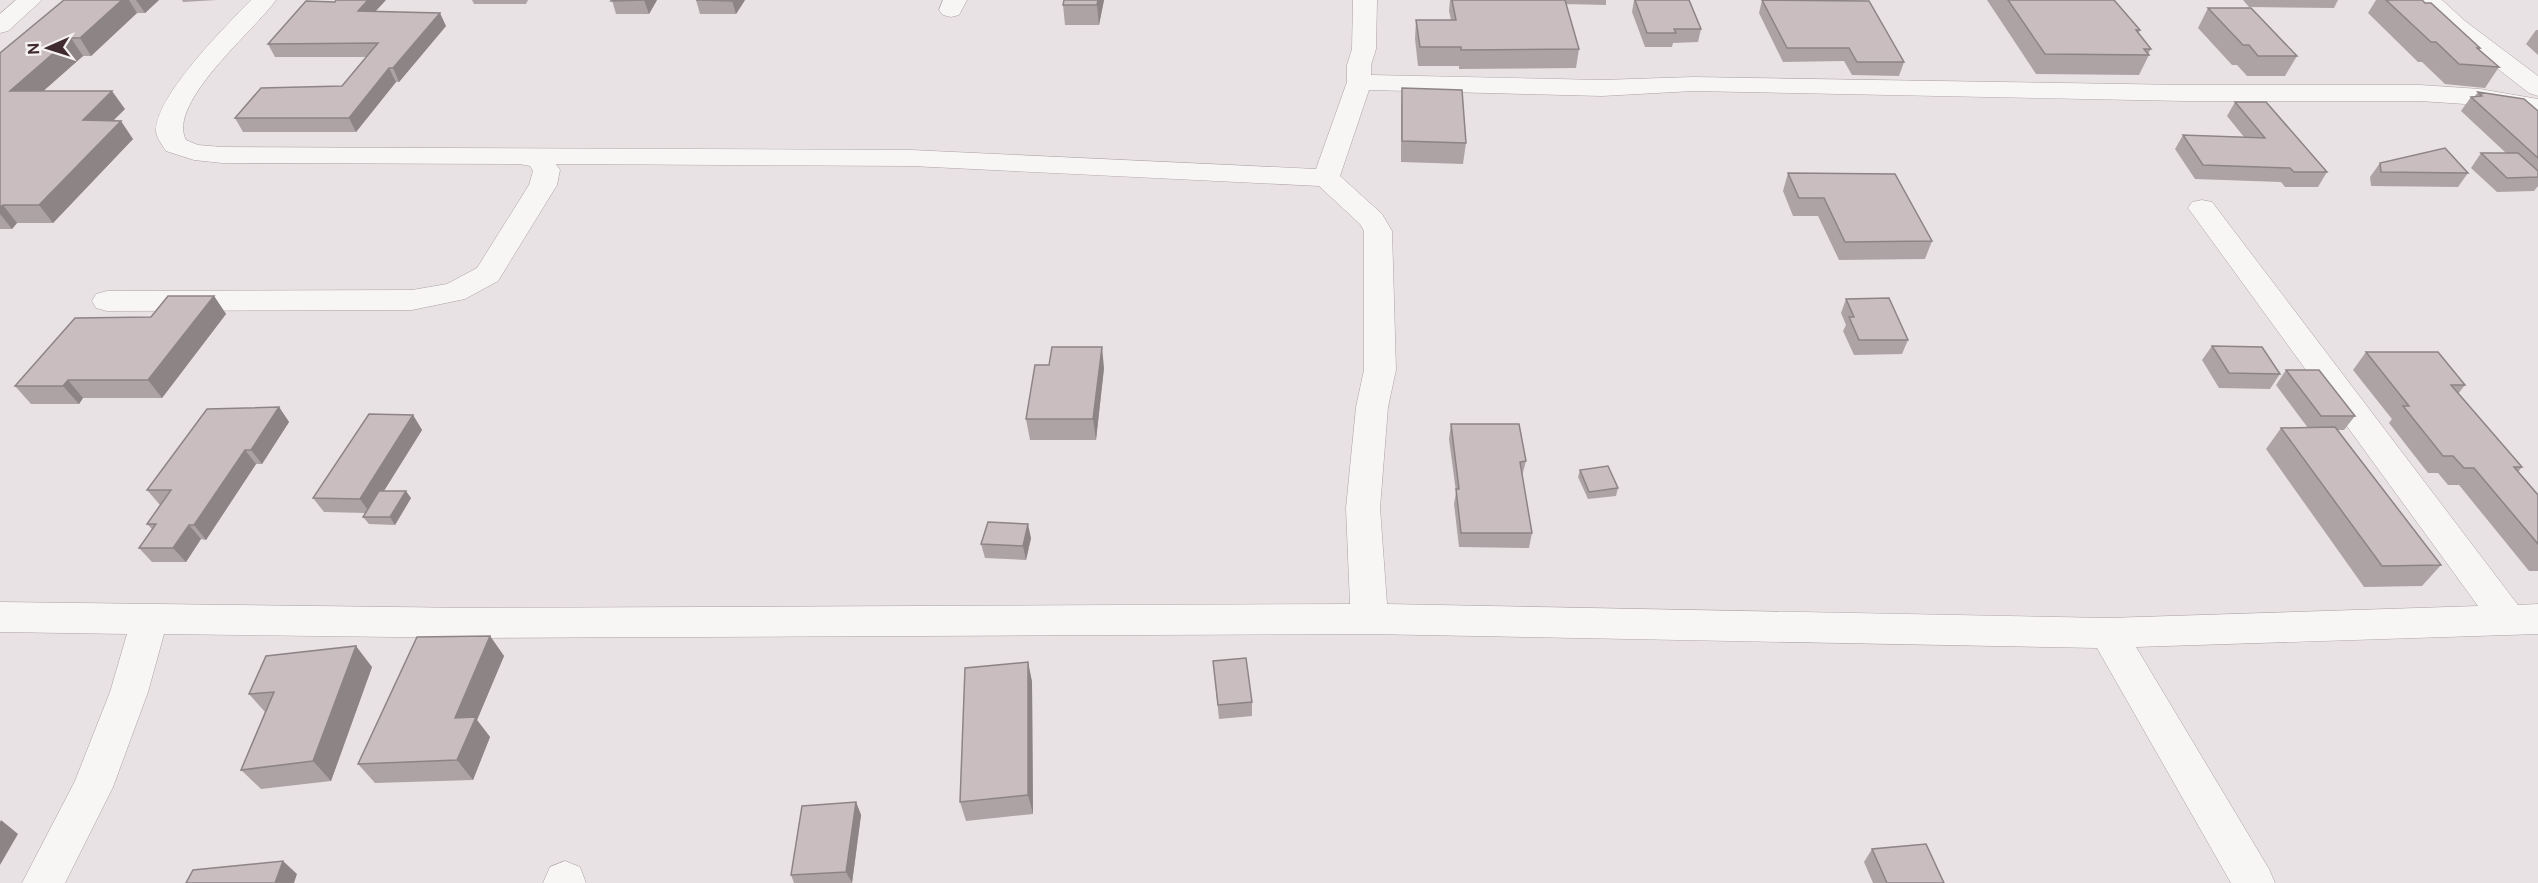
<svg xmlns="http://www.w3.org/2000/svg" width="2538" height="883" font-family="'DM Sans',sans-serif">
	<rect width="100%" height="100%" fill="#e9e2e4"/>
	<g fill="none" stroke-linecap="round" stroke-linejoin="round">
		<g stroke="#aca0a3" stroke-width="1">
			<path id="minor" d="M 16,0 L 42,0 L 8,31 L 0,33 L 0,14 Z
				M 251,0 L 276,0 C 256,29 166,103 186,140 L 198,145 L 222,147 L 911,150 L 1316,169 L 1347,82 L 1347,65 L 1352,49 L 1353,0 L 1377,0 L 1376,49 L 1371,65 L 1371,75 L 1602,80 L 1693,77 L 2185,85 L 2420,85 L 2480,89 L 2538,99 L 2538,115 L 2480,105 L 2420,101 L 2185,101 L 1693,91 L 1602,96 L 1369,90 L 1340,176 L 1382,214 L 1392,231 L 1396,370 L 1388,407 L 1380,508 L 1387,604 L 2108,618 L 2478,606 L 2188,208 L 2192,202 L 2202,200 L 2212,202 L 2518,605 L 2538,604 L 2538,634 L 2136,647 L 2269,869 L 2275,883 L 2231,883 L 2097,648 L 1369,634 L 474,638 L 164,634 L 148,692 L 113,787 L 65,883 L 22,883 L 75,781 L 110,692 L 127,634 L 0,632 L 0,602 L 474,608 L 1350,604 L 1346,508 L 1356,407 L 1364,370 L 1364,231 L 1360,224 L 1319,186 L 911,166 L 556,164 L 560,170 L 557,185 L 498,281 L 465,299 L 412,310 L 107,311 L 96,308 L 92,301 L 96,294 L 107,291 L 412,290 L 447,284 L 477,268 L 529,185 L 533,171 L 530,166 L 519,164 L 222,163 L 194,160 L 166,151 C 162,145 156,137 156,130 C 157,94 226,26 251,0 Z
				M 943,0 L 967,0 L 959,15 L 951,17 L 943,15 L 939,10 Z
				M 2417,0 L 2442,0 L 2465,21 L 2538,76 L 2538,96 L 2529,93 L 2449,31 Z
				M 565,861 L 580,867 L 586,883 L 543,883 L 550,867 Z"/>
		</g>
		<use href="#minor" fill="#f8f5f5" fill-rule="evenodd"/>
	</g>
	<path fill="#ada3a5" d="M 64,0 L 159,0 L 145,13 L 137,13 L 91,56 L 83,56 L 43,91 L 125,109 L 113,120 L 133,139 L 53,223 L 17,223 L 12,229 L 0,229 L 0,53 Z
		M 182,0 L 217,0 L 183,2 Z
		M 472,0 L 528,0 L 526,4 L 474,4 Z
		M 612,0 L 657,0 L 649,14 L 616,14 Z
		M 696,0 L 745,0 L 736,14 L 700,14 Z
		M 1104,0 L 1099,25 L 1065,25 L 1063,5 Z
		M 1450,0 L 1565,0 L 1579,49 L 1576,68 L 1459,69 L 1459,66 L 1418,66 L 1415,39 L 1416,20 L 1451,20 L 1449,11 Z
		M 1566,0 L 1606,0 L 1606,5 L 1566,4 Z
		M 1634,0 L 1689,0 L 1701,29 L 1698,42 L 1673,43 L 1672,47 L 1645,47 L 1632,12 Z
		M 1762,0 L 1904,62 L 1899,76 L 1852,75 L 1844,61 L 1783,62 L 1759,13 Z
		M 1987,0 L 2115,0 L 2114,1 L 2140,30 L 2138,34 L 2151,49 L 2148,54 L 2149,55 L 2139,75 L 2036,74 Z
		M 2243,0 L 2338,0 L 2334,8 L 2249,7 Z
		M 2376,0 L 2422,0 L 2480,48 L 2479,50 L 2499,67 L 2485,88 L 2445,84 L 2422,62 L 2418,62 L 2368,13 Z
		M 335,2 L 446,26 L 399,82 L 396,82 L 356,132 L 243,132 L 235,118 L 342,86 L 367,57 L 275,57 L 268,44 Z
		M 2208,8 L 2297,56 L 2285,76 L 2247,76 L 2237,65 L 2232,65 L 2198,28 Z
		M 2536,30 L 2538,30 L 2538,55 L 2526,44 Z
		M 1402,88 L 1466,143 L 1463,164 L 1401,162 L 1401,108 Z
		M 2478,92 L 2538,111 L 2538,186 L 2534,191 L 2497,192 L 2471,168 L 2481,153 L 2506,153 L 2461,111 L 2471,97 L 2475,96 Z
		M 2235,102 L 2327,172 L 2318,187 L 2285,187 L 2281,182 L 2195,179 L 2175,149 L 2183,135 L 2244,137 L 2227,116 Z
		M 2380,163 L 2468,173 L 2458,187 L 2371,186 L 2370,177 Z
		M 1788,173 L 1932,241 L 1925,259 L 1839,260 L 1818,216 L 1793,216 L 1783,191 Z
		M 214,296 L 226,314 L 162,398 L 83,398 L 79,404 L 31,404 L 15,386 L 151,317 Z
		M 1846,299 L 1908,340 L 1902,354 L 1854,355 L 1843,331 L 1846,325 L 1841,313 Z
		M 2212,346 L 2280,374 L 2270,389 L 2219,388 L 2202,360 Z
		M 2366,352 L 2465,385 L 2458,394 L 2522,467 L 2518,472 L 2538,495 L 2538,571 L 2529,571 L 2459,485 L 2448,485 L 2438,473 L 2428,473 L 2389,423 L 2392,419 L 2353,370 Z
		M 1104,368 L 1096,440 L 1030,440 L 1026,419 Z
		M 2286,370 L 2355,416 L 2344,430 L 2338,430 L 2441,565 L 2422,586 L 2364,587 L 2266,449 L 2281,428 L 2308,428 L 2276,385 Z
		M 279,407 L 289,422 L 262,464 L 256,464 L 206,540 L 201,539 L 186,562 L 152,562 L 139,548 L 152,529 L 147,524 L 160,505 L 147,490 Z
		M 413,415 L 422,430 L 384,491 L 411,498 L 395,525 L 369,524 L 363,517 L 366,513 L 324,512 L 313,498 Z
		M 1451,424 L 1526,461 L 1522,476 L 1532,533 L 1529,548 L 1459,547 L 1454,504 L 1456,492 L 1449,439 Z
		M 1580,470 L 1618,488 L 1616,496 L 1588,499 L 1578,477 Z
		M 1031,538 L 1026,560 L 985,558 L 981,544 Z
		M 490,636 L 504,656 L 477,720 L 490,737 L 473,780 L 375,783 L 358,764 Z
		M 1213,661 L 1252,702 L 1252,716 L 1219,719 Z
		M 1028,662 L 1032,682 L 1033,814 L 966,821 L 960,802 Z
		M 372,667 L 331,781 L 261,789 L 241,770 L 265,712 L 249,694 Z
		M 856,802 L 861,815 L 852,883 L 794,883 L 791,875 Z
		M 1872,849 L 1944,883 L 1873,883 L 1864,862 Z"/>
	<path fill="#8d8486" d="M 122,0 L 129,0 L 137,13 L 91,56 L 80,38 Z
		M 136,0 L 159,0 L 145,13 Z
		M 368,0 L 386,0 L 364,24 L 358,11 Z
		M 644,0 L 657,0 L 649,14 Z
		M 733,0 L 745,0 L 736,14 L 732,1 Z
		M 1098,0 L 1104,0 L 1099,25 L 1097,5 Z
		M 440,13 L 446,26 L 399,82 L 393,68 Z
		M 71,38 L 83,56 L 23,109 L 10,91 Z
		M 389,68 L 396,82 L 356,132 L 349,118 Z
		M 112,91 L 125,109 L 96,138 L 83,120 Z
		M 121,121 L 133,139 L 53,223 L 39,205 Z
		M 3,205 L 17,223 L 12,229 L 0,214 L 0,207 Z
		M 214,296 L 226,314 L 162,398 L 148,380 Z
		M 1102,347 L 1104,368 L 1096,440 L 1093,419 Z
		M 68,380 L 83,398 L 79,404 L 63,386 Z
		M 279,407 L 289,422 L 262,464 L 251,450 Z
		M 413,415 L 422,430 L 370,513 L 360,499 Z
		M 245,450 L 256,464 L 206,540 L 194,525 Z
		M 406,491 L 411,498 L 395,525 L 390,517 Z
		M 1028,524 L 1031,538 L 1026,560 L 1023,546 Z
		M 189,525 L 201,539 L 186,562 L 173,548 Z
		M 490,636 L 504,656 L 477,720 L 490,737 L 473,780 L 457,760 L 455,718 Z
		M 356,646 L 372,667 L 331,781 L 313,761 Z
		M 1028,662 L 1032,682 L 1033,814 L 1028,795 Z
		M 856,802 L 861,815 L 852,883 L 846,872 Z
		M 1,820 L 18,834 L 0,865 L 0,822 Z
		M 283,861 L 297,874 L 294,883 L 275,883 Z"/>
	<path fill="#c9bdc0" stroke="#8d8486" stroke-width="1.5" d="M 64,0 L 122,0 L 80,38 L 71,38 L 10,91 L 112,91 L 83,120 L 121,121 L 39,205 L 3,205 L 0,207 L 0,53 Z
		M 336,0 L 368,0 L 358,11 L 440,13 L 393,68 L 389,68 L 349,118 L 235,118 L 261,88 L 342,86 L 378,43 L 268,44 L 306,1 L 335,2 Z
		M 612,0 L 644,0 L 611,1 Z
		M 696,0 L 733,0 L 732,1 Z
		M 1064,0 L 1098,0 L 1097,5 L 1063,5 Z
		M 1452,0 L 1565,0 L 1579,49 L 1461,50 L 1461,47 L 1420,47 L 1416,20 L 1456,20 Z
		M 1635,0 L 1689,0 L 1701,29 L 1674,29 L 1676,33 L 1647,33 Z
		M 1762,0 L 1869,1 L 1904,62 L 1857,62 L 1849,48 L 1787,48 Z
		M 2008,0 L 2114,0 L 2140,30 L 2136,30 L 2151,49 L 2144,49 L 2149,55 L 2045,54 Z
		M 2386,0 L 2422,0 L 2425,3 L 2431,3 L 2480,48 L 2477,48 L 2499,67 L 2459,64 L 2436,42 L 2431,42 Z
		M 2208,8 L 2251,8 L 2297,56 L 2258,56 L 2249,45 L 2243,45 Z
		M 1402,88 L 1462,90 L 1466,143 L 1402,141 Z
		M 2478,92 L 2524,99 L 2538,111 L 2538,158 L 2471,97 L 2482,96 Z
		M 2235,102 L 2266,102 L 2327,172 L 2294,172 L 2290,168 L 2203,165 L 2183,135 L 2265,138 Z
		M 2445,148 L 2468,173 L 2381,172 L 2380,163 Z
		M 2481,153 L 2518,153 L 2538,171 L 2538,177 L 2507,178 Z
		M 1788,173 L 1895,174 L 1932,241 L 1845,242 L 1824,198 L 1799,198 Z
		M 168,296 L 214,296 L 148,380 L 68,380 L 63,386 L 15,386 L 75,318 L 151,317 Z
		M 1889,298 L 1908,340 L 1859,340 L 1849,317 L 1854,317 L 1846,299 Z
		M 2212,346 L 2262,347 L 2280,374 L 2229,373 Z
		M 1052,347 L 1102,347 L 1093,419 L 1026,419 L 1035,365 L 1049,365 Z
		M 2366,352 L 2438,352 L 2465,385 L 2451,385 L 2522,467 L 2514,467 L 2538,495 L 2538,544 L 2474,468 L 2464,468 L 2453,456 L 2443,456 L 2403,406 L 2409,406 Z
		M 2286,370 L 2319,370 L 2355,416 L 2321,416 Z
		M 279,407 L 251,450 L 245,450 L 194,525 L 189,525 L 173,548 L 139,548 L 156,524 L 147,524 L 171,490 L 147,490 L 207,409 Z
		M 369,414 L 413,415 L 360,499 L 313,498 Z
		M 1451,424 L 1519,424 L 1526,461 L 1520,462 L 1532,533 L 1461,533 L 1456,489 L 1459,489 Z
		M 2335,427 L 2441,565 L 2382,566 L 2281,428 Z
		M 1608,466 L 1618,488 L 1589,492 L 1580,470 Z
		M 379,491 L 406,491 L 390,517 L 363,517 Z
		M 988,522 L 1028,524 L 1023,546 L 981,544 Z
		M 490,636 L 455,718 L 476,717 L 457,760 L 358,764 L 417,637 Z
		M 356,646 L 313,761 L 241,770 L 274,692 L 249,694 L 266,656 Z
		M 1246,658 L 1252,702 L 1218,705 L 1213,661 Z
		M 1028,662 L 1028,795 L 960,802 L 965,668 Z
		M 856,802 L 846,872 L 791,875 L 802,806 Z
		M 1926,844 L 1944,883 L 1887,883 L 1872,849 Z
		M 283,861 L 275,883 L 186,883 L 193,870 Z"/>
	<g transform="translate(48 48) rotate(267)" stroke="#f7f2f3" stroke-width="4.5" paint-order="stroke">
	<path d="M0-4.5L10 22L0 15L-10 22Z" fill="#402c30"/>
	<text y="-9" font-size="16" font-weight="bold" text-anchor="middle" fill="#402c30">N</text>
	</g>
</svg>
